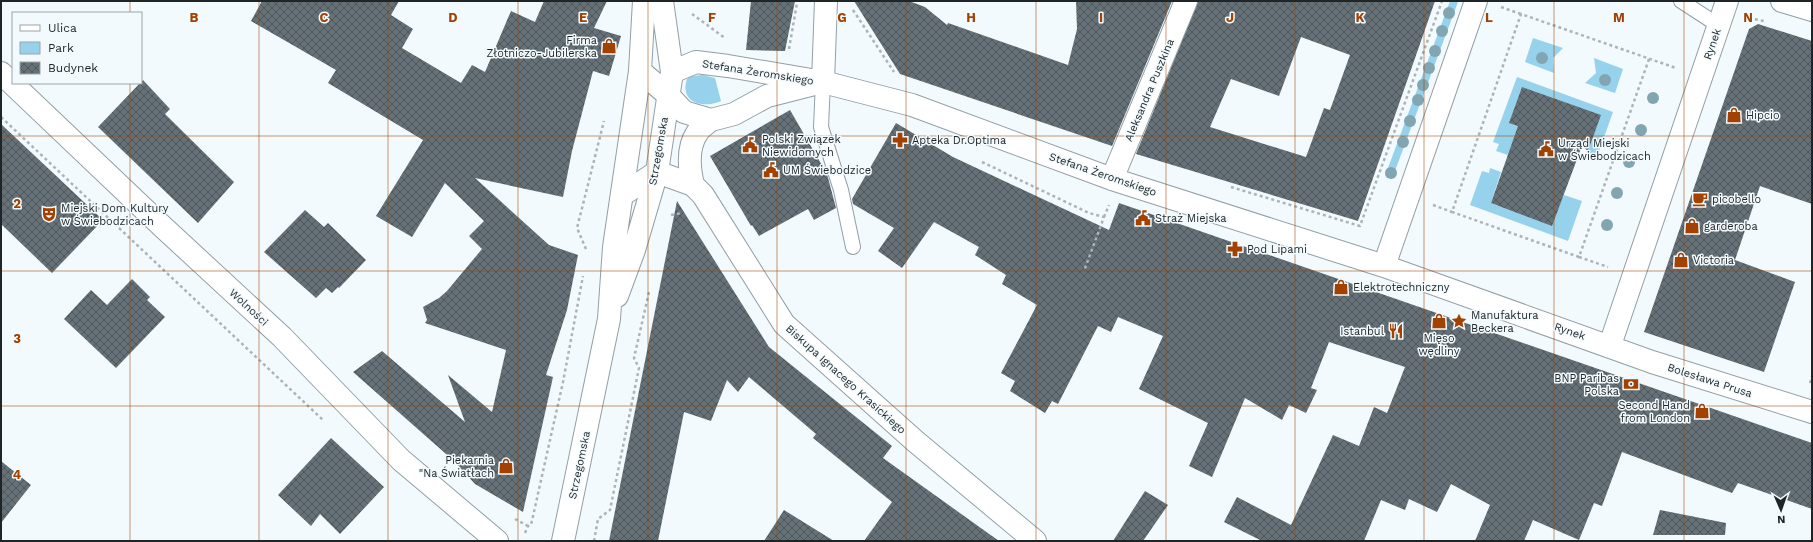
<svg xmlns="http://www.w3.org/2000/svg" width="1813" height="542" font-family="'Work Sans',sans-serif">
	<defs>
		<pattern id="building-cross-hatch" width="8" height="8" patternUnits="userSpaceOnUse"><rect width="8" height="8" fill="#657177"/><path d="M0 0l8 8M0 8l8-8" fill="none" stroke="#4e585c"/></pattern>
	</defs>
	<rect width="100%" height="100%" fill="#f2fafd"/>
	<path fill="#96d2eb" d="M 1450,1 L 1458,2 L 1392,179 L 1385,176 Z
		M 1533,38 L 1563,48 L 1553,58 L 1554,73 L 1525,62 Z
		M 1594,58 L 1623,69 L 1615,93 L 1585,83 L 1596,73 Z
		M 703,75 L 715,78 L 721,101 C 703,109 679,103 687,79 L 691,76 Z
		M 1517,77 L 1613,112 L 1597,157 L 1587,154 L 1599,119 L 1519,126 L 1508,155 L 1496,151 L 1499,144 L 1493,142 Z
		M 1490,168 L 1501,172 L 1491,203 C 1510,213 1542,202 1563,198 L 1564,195 L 1582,201 L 1568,241 L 1470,205 L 1482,171 L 1489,173 Z"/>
	<path fill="url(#building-cross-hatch)" fill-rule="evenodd" d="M 262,1 L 399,1 L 391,15 L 413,29 L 402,48 L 461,83 L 472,65 L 485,72 L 511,11 L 535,22 L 544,1 L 607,1 L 594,28 L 621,36 L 609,76 L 593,71 L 572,151 L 563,197 L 475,178 L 549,245 L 578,255 L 567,310 L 546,375 L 553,377 L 523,512 L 475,484 L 454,461 L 353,372 L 382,351 L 465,422 L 448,375 L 492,412 L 506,350 L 425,323 L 427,320 L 423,307 L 439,298 L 447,291 L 482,249 L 469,236 L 484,221 L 445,183 L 412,237 L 376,216 L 423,140 L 328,83 L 336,70 L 251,21 Z
		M 751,1 L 795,1 L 785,51 L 746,50 Z
		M 854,1 L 909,1 L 925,7 L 947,25 L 948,23 L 1068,65 L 1077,29 L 1076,1 L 1172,1 L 1112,146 L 900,74 Z
		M 1198,1 L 1435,1 L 1358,221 L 1136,154 ZM 1301,37 L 1350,55 L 1330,110 L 1324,108 L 1306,157 L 1210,127 L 1231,79 L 1279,96 Z
		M 1758,24 L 1812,41 L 1812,204 L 1760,186 L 1735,260 L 1795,282 L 1764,372 L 1644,332 L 1749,29 Z
		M 143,80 L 170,109 L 165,114 L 234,182 L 198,223 L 98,127 Z
		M 1522,87 L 1601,115 L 1588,151 L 1582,146 L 1552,226 L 1491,203 L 1518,126 L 1509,123 Z
		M 790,110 L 827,174 L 836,208 L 814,220 L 808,209 L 759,236 L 752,225 L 751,226 L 710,156 Z
		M 896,123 L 953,157 L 1109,230 L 1119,203 L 1812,443 L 1812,509 L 1738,483 L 1732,493 L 1622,452 L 1602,506 L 1594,503 L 1579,540 L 1533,520 L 1524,541 L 1475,541 L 1490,505 L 1451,484 L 1437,512 L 1409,499 L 1405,510 L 1381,500 L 1364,541 L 1262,541 L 1224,522 L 1237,497 L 1291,525 L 1333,435 L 1359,446 L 1374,407 L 1387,413 L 1405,367 L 1329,342 L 1311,388 L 1317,390 L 1306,413 L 1289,405 L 1282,420 L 1245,398 L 1212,477 L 1189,466 L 1208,423 L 1139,389 L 1163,336 L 1118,317 L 1111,332 L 1098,326 L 1058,404 L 1052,401 L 1045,413 L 1010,391 L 1015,381 L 1001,373 L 1037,305 L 1002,284 L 1006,275 L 975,255 L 979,247 L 934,222 L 902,268 L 878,251 L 894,228 L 853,204 L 852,199 Z
		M 1,124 L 103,220 L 52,273 L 1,224 Z
		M 677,201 L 769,347 L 892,446 L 883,458 L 999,541 L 864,541 L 892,502 L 813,438 L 816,434 L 749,377 L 738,392 L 727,380 L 711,421 L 684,412 L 658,541 L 609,541 Z
		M 305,210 L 324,227 L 328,223 L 366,260 L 339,288 L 338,287 L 332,293 L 326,288 L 316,298 L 264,252 Z
		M 132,279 L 150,297 L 147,300 L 165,317 L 116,368 L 64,319 L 91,290 L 107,305 Z
		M 331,438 L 384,487 L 340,534 L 320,514 L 311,526 L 278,495 Z
		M 1,461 L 31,485 L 1,523 Z
		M 1145,491 L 1168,505 L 1143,541 L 1113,541 Z
		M 784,510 L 834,541 L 764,541 Z
		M 1660,510 L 1726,523 L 1725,535 L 1653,535 Z"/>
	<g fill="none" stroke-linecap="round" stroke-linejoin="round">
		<g stroke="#939fa5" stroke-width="16">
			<path id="service" d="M 1681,1 L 1718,25
				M 823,82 L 821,127 L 841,190 L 853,247"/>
		</g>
		<g stroke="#939fa5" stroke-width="24">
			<path id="minor" d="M 1782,1 L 1812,10
				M 640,71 L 667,94 L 684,112 L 711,120 L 734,114 L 767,96 L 814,84
				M 672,72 L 696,62 L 728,66 L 823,82 L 912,105 L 1112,179 L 1384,266 L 1652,362 L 1812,412
				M 823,82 L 826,1
				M 1112,179 L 1186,1
				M 693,185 C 689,168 687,148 697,133 C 700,128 707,123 711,120
				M 622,195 L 657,172 L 693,185 L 703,195 L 784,324 L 915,441 L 1035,541
				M 1384,266 L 1476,1
				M 1610,345 L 1727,1"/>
		</g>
		<g stroke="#939fa5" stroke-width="24">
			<path id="tertiary" d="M 1,73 L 164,228 L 282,337 L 401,460 L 497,541"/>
		</g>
		<g stroke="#939fa5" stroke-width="24">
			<path id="secondary" d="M 617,296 L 634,250 L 657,172 L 672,72 L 662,1
				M 563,541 L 609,319 L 614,247 L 640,71 L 644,1"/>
		</g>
		<path stroke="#adb4b6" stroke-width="2.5" stroke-dasharray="3 3" stroke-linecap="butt" d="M 1501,7 L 1521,14
			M 853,10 L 894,72
			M 692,14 L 725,38
			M 1749,18 L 1764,21
			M 789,49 L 797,3
			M 1649,59 L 1579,257 L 1452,212 L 1521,14 L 1676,68
			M 1,117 L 323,420
			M 982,162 L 1089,213 L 1104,217 L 1084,271
			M 1231,187 L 1360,226 L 1442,1
			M 1433,205 L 1452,212
			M 671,215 L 682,213
			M 1104,217 L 1109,205
			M 586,249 L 577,228 L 604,121
			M 1579,257 L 1608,267
			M 1810,383 L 1812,376
			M 515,519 L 528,526
			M 525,533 L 528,526 L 531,525 L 563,382 L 583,276
			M 594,541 L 598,519 L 610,510 L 639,368 L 634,358 L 649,292"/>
		<use href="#service" stroke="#fff" stroke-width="14"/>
		<use href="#minor" stroke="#fff" stroke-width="22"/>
		<use href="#tertiary" stroke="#fff" stroke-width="22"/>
		<use href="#secondary" stroke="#fff" stroke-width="22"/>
	</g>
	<g fill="#82a5b2">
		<circle cx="1449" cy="13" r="6"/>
		<circle cx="1442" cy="31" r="6"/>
		<circle cx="1435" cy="51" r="6"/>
		<circle cx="1542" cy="58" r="6"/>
		<circle cx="1429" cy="68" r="6"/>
		<circle cx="1605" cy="80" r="6"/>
		<circle cx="1423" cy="85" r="6"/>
		<circle cx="1653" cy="98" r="6"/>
		<circle cx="1418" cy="100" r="6"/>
		<circle cx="1410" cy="121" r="6"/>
		<circle cx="1641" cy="130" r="6"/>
		<circle cx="1403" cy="142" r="6"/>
		<circle cx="1629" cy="162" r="6"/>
		<circle cx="1391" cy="173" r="6"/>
		<circle cx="1617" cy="193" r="6"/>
		<circle cx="1607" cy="225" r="6"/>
	</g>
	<path fill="none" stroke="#a34100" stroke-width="1" stroke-opacity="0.55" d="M 130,1 L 130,13M 259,1 L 259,541M 388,1 L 388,541M 518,1 L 518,541M 648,1 L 648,541M 777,1 L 777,541M 906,1 L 906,541M 1036,1 L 1036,541M 1166,1 L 1166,541M 1295,1 L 1295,541M 1424,1 L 1424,541M 1554,1 L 1554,541M 1684,1 L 1684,541M 130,83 L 130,541M 1,136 L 1812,136M 1,271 L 1812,271M 1,406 L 1812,406"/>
	<defs>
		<g id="shop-bare" transform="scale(1.2)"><path d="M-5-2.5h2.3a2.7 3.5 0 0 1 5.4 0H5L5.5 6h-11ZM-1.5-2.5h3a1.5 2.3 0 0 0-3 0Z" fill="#a34100" stroke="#f2fafd" stroke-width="2.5" paint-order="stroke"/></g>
		<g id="pharmacy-bare" transform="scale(1.2)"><path d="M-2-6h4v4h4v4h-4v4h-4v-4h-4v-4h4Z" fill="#a34100" stroke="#f2fafd" stroke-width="2.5" paint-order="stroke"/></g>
		<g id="civic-bare" transform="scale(1.2)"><path d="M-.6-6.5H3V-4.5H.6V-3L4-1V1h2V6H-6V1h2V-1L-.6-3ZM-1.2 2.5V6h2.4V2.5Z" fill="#a34100" stroke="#f2fafd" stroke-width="2.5" paint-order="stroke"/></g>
		<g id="cafe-bare" transform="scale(1.2)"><path d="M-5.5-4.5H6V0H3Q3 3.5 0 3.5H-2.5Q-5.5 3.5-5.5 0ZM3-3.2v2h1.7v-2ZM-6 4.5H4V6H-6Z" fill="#a34100" stroke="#f2fafd" stroke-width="2.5" paint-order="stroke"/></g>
		<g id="theatre-bare" transform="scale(1.2)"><path d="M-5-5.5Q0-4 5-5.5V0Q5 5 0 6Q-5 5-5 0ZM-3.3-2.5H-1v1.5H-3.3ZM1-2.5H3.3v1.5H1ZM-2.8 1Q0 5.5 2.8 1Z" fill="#a34100" stroke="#f2fafd" stroke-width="2.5" paint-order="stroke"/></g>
		<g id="sight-bare" transform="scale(1.2)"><path d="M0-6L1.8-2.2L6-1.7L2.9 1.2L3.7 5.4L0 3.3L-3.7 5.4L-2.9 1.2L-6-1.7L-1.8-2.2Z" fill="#a34100" stroke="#f2fafd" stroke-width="2.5" paint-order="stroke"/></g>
		<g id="restaurant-bare" transform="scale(1.2)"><path d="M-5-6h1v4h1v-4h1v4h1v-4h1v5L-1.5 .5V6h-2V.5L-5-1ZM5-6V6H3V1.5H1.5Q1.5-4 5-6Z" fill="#a34100" stroke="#f2fafd" stroke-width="2.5" paint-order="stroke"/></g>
		<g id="bank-bare" transform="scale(1.2)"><path d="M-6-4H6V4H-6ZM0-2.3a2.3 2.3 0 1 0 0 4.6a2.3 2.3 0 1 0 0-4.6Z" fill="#a34100" stroke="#f2fafd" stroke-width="2.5" paint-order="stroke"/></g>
	</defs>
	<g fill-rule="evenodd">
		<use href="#shop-bare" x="609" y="46"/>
		<use href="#shop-bare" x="1734" y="115"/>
		<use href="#pharmacy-bare" x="900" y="140"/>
		<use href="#civic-bare" x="750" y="145"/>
		<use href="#civic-bare" x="1546" y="149"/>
		<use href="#civic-bare" x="771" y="170"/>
		<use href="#cafe-bare" x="1700" y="199"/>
		<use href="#theatre-bare" x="49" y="214"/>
		<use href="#civic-bare" x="1143" y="218"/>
		<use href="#shop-bare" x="1692" y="226"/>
		<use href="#pharmacy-bare" x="1235" y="249"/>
		<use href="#shop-bare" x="1681" y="260"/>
		<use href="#shop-bare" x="1341" y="287"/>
		<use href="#shop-bare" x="1439" y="321"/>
		<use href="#sight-bare" x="1459" y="321"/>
		<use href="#restaurant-bare" x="1396" y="331"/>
		<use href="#bank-bare" x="1631" y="384"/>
		<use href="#shop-bare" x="1702" y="411"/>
		<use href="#shop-bare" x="506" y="466"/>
	</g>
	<g text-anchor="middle" stroke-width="3" stroke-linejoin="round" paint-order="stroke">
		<g font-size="11" fill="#1f2426" stroke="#f2fafd" text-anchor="start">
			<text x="597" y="44" text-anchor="end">Firma<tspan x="597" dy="13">Złotniczo-Jubilerska</tspan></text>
			<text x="1746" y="119">Hipcio</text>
			<text x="762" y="143">Polski Związek<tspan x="762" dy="13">Niewidomych</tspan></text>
			<text x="912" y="144">Apteka Dr.Optima</text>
			<text x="1558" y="147">Urząd Miejski<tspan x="1558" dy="13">w Świebodzicach</tspan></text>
			<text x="783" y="174">UM Świebodzice</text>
			<text x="1712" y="203">picobello</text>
			<text x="61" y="212">Miejski Dom Kultury<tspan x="61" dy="13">w Świebodzicach</tspan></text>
			<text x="1155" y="222">Straż Miejska</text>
			<text x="1704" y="230">garderoba</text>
			<text x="1247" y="253">Pod Lipami</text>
			<text x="1693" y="264">Victoria</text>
			<text x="1353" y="291">Elektrotechniczny</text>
			<text x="1471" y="319">Manufaktura<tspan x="1471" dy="13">Beckera</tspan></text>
			<text x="1384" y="335" text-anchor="end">Istanbul</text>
			<text x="1439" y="342" text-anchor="middle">Mięso<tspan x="1439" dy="13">wędliny</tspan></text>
			<text x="1619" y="382" text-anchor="end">BNP Paribas<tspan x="1619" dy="13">Polska</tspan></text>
			<text x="1690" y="409" text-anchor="end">Second Hand<tspan x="1690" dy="13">from London</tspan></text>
			<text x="494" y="464" text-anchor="end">Piekarnia<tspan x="494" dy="13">"Na Światłach</tspan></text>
		</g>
		<g font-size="11" fill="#1f2426" stroke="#f2fafd">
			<text transform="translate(1712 44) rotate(-71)" y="4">Rynek</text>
			<text transform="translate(758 72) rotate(9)" y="4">Stefana Żeromskiego</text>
			<text transform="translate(1149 90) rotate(-67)" y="4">Aleksandra Puszkina</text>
			<text transform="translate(658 151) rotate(-80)" y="4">Strzegomska</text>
			<text transform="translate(1103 174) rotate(19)" y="4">Stefana Żeromskiego</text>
			<text transform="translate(249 307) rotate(43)" y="4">Wolności</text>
			<text transform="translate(1570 331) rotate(19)" y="4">Rynek</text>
			<text transform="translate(846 379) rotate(42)" y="4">Biskupa Ignacego Krasickiego</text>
			<text transform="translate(1710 380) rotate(18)" y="4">Bolesława Prusa</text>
			<text transform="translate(579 465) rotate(-78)" y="4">Strzegomska</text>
		</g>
	</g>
	<g font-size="13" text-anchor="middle" font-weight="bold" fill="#a34100" stroke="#f2fafd" stroke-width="3" stroke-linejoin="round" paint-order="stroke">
		<text x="194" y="22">B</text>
		<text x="324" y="22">C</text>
		<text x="453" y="22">D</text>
		<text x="583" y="22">E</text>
		<text x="712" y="22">F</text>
		<text x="842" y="22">G</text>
		<text x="971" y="22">H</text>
		<text x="1101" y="22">I</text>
		<text x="1230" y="22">J</text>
		<text x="1360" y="22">K</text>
		<text x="1489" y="22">L</text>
		<text x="1619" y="22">M</text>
		<text x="1748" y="22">N</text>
		<text x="17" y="208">2</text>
		<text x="17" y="343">3</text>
		<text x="17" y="479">4</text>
	</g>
	<rect width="1813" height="542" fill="none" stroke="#1f2426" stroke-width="4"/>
	<rect x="12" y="12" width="130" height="72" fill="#f2fafd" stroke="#9ea4a7"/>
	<rect x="20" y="25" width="20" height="6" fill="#ffffff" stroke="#9ea4a7"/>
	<text x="48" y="32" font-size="12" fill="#1f2426">Ulica</text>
	<rect x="20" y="42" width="20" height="12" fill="#96d2eb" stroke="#9ea4a7"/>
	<text x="48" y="52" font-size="12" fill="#1f2426">Park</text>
	<rect x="20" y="62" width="20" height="12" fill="url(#building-cross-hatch)" stroke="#9ea4a7"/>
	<text x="48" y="72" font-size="12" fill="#1f2426">Budynek</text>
	<g transform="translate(1781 510) rotate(178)" stroke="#f2fafd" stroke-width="3" paint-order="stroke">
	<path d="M0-3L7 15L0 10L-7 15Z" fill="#1f2426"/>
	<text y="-6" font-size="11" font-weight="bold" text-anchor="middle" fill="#1f2426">N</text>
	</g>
</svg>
